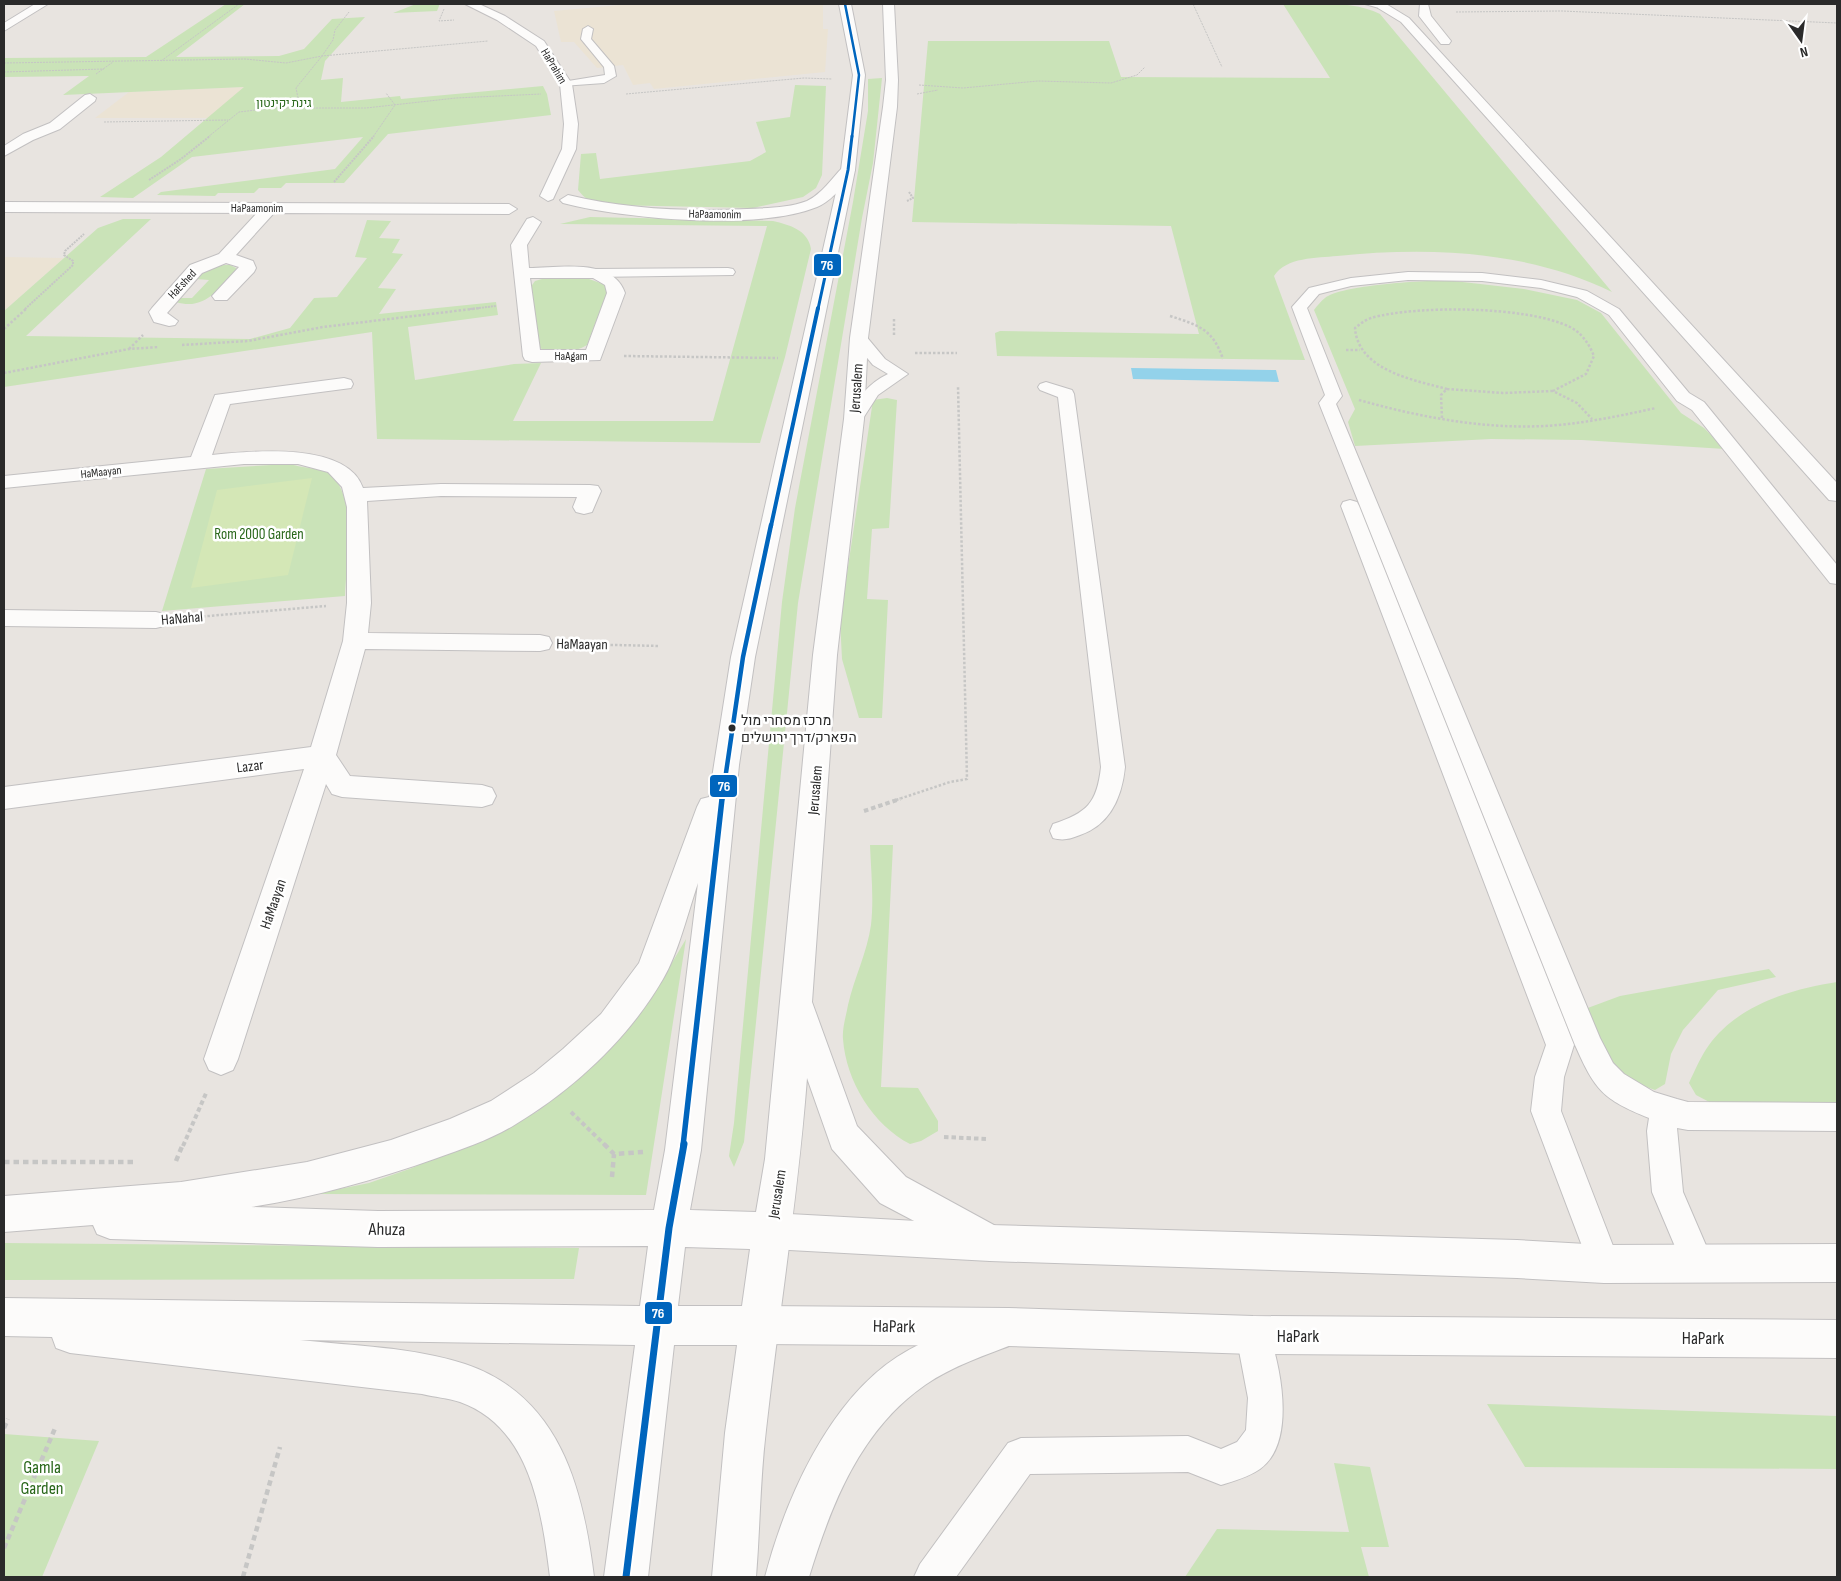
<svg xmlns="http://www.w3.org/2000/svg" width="1841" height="1581" font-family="'Sofia Sans Condensed',Heebo,sans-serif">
	<rect width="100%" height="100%" fill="#e8e4e0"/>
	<path fill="#ebe3d4" d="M 631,4 L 823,4 L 823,29 L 828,29 L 825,72 L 654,89 L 650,83 L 633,85 L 623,65 L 597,68 L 574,42 L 561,42 L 554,11 Z
		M 245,87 L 208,118 L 95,118 L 129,92 Z
		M 4,257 L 64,258 L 4,311 Z"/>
	<path fill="#cae3b8" d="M 226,4 L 245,4 L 176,57 L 279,56 L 304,49 L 332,19 L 365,17 L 325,61 L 321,80 L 343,78 L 341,102 L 400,96 L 401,99 L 543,86 L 547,94 L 551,115 L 388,134 L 344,183 L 286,183 L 281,188 L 259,188 L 254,193 L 218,193 L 215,196 L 157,195 L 161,192 L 335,169 L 363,137 L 192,157 L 133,198 L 100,197 L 161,157 L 244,87 L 63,95 L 89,76 L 4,77 L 4,58 L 146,57 Z
		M 416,4 L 439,4 L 439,6 L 437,11 L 393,13 Z
		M 1283,4 C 1313,4 1353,0 1380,14 L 1612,292 C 1527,250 1429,247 1337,256 C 1317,258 1286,257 1274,276 L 1305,360 L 997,356 L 995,333 L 1000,331 L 1199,334 L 1171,226 L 912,222 L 928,41 L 1109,41 L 1121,77 L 1330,78 Z
		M 882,78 L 873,163 L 862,218 L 798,603 L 744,1142 L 734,1167 L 729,1156 L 734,1123 L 782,602 L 795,508 L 853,202 L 868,111 L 868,79 Z
		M 795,85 L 826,86 L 822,175 L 816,188 L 803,197 L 753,208 L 610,205 C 596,203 587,202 578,190 L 581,154 L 596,153 L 600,179 L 750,161 L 766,152 L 756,122 L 790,117 Z
		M 590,217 L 773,221 C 790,225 808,230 811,249 L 785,357 L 760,443 L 377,439 L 372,332 L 4,387 L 4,311 L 98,228 L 123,219 L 151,219 L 26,336 L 250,339 L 290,328 L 314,298 L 337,297 L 367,258 L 355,257 L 367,220 L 391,221 L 379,238 L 400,239 L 392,253 L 403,254 L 378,288 L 396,289 L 379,314 L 496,302 L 498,315 L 408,327 L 415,380 L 514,364 L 541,363 L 513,421 L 713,421 L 767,226 L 560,224 Z
		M 230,265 L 236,268 L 236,271 C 219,289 204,311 176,302 L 178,298 L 192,298 L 209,280 L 196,279 C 203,267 217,265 230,265 Z
		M 542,279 L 589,279 L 606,285 L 608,290 L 587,345 C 576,352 552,356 540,348 L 530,288 L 535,281 Z
		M 1445,280 L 1524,289 L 1577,300 L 1601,313 L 1681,413 L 1704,428 L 1725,449 L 1582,440 L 1491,439 L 1355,446 L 1348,422 L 1355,409 L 1314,310 C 1317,306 1321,301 1325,298 C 1341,285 1422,281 1445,280 Z
		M 887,398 L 897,400 L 889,528 L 872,529 L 867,599 L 888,600 L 882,718 L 859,718 L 842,659 L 840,620 L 873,400 Z
		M 289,464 C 299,467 323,469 330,474 C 358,496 346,564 345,596 L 162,611 L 206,469 Z
		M 870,845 L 893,845 L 881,1087 L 918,1088 L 938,1121 L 938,1131 L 921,1141 L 910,1144 C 873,1125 846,1081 843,1039 C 842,1029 846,1016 848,1005 C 854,978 867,953 871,925 C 874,899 871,871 870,845 Z
		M 686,939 L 646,1195 L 315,1194 L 369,1183 L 412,1168 L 537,1112 L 568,1083 L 660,983 Z
		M 1769,969 L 1776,977 L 1718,990 L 1683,1030 L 1671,1054 L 1665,1084 L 1655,1090 L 1632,1082 L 1609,1068 L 1585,1009 L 1620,996 Z
		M 1837,982 L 1837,1106 L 1715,1105 L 1696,1095 L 1689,1083 C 1695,1070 1701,1056 1709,1045 C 1738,1005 1791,989 1837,982 Z
		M 4,1243 L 579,1248 L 574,1279 L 4,1280 Z
		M 1487,1404 L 1837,1416 L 1837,1469 L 1525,1467 Z
		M 4,1434 L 99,1441 L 42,1577 L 4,1577 Z
		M 1334,1463 L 1370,1467 L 1389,1547 L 1361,1547 L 1369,1577 L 1395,1577 L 1185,1577 L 1217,1529 L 1349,1532 Z"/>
	<path fill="#d4e7b6" d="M 312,478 L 288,575 L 191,588 L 217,490 Z"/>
	<path fill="#93d2ea" d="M 1131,368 L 1276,370 L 1279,382 L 1133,379 Z"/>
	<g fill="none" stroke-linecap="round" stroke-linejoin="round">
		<g stroke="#c2c0c1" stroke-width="2">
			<path id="service" d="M 1365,4 L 1383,4 L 1384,5 L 1379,8 Z
				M 588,26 L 593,29 L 591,39 L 614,66 L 616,76 L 604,83 L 562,86 L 562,82 L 605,75 L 604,67 L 581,39 L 583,29 Z
				M 728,268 L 733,269 L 735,272 L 733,275 L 593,277 L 586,273 L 593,269 Z
				M 1408,272 L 1482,273 L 1541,280 L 1587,291 L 1619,309 L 1689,393 L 1704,402 L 1837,565 L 1837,584 L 1830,583 L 1692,410 L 1677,401 L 1609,315 L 1577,297 L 1541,288 L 1482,281 L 1408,280 L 1351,286 L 1319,294 L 1307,308 L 1342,396 L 1336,404 L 1600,1038 L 1613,1063 L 1624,1074 L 1654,1092 L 1677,1099 L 1688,1102 L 1837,1103 L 1837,1131 L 1688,1130 L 1677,1128 L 1683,1192 L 1714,1264 L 1709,1275 L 1698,1280 L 1687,1275 L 1652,1192 L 1647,1131 L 1649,1118 C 1602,1099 1595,1090 1575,1045 L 1319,403 L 1325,395 L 1292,307 L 1309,288 L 1351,278 Z
				M 859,333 L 865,335 L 885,359 L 908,374 L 878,395 L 860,423 L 848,423 L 845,419 C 857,400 867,384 888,374 L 873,365 L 853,341 L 851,338 L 853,335 Z
				M 1046,382 L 1072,390 L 1074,394 L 1125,767 C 1122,797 1110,825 1080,835 C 1070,839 1063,841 1053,838 L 1050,831 L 1053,824 C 1087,813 1097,803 1101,767 L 1058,397 L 1040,390 L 1038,387 L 1040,384 Z
				M 1350,500 L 1357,502 L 1359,506 L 1574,1045 L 1564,1077 L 1561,1111 L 1620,1264 L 1615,1275 L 1604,1280 L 1593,1275 L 1531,1111 L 1535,1077 L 1546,1045 L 1341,506 L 1343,502 Z
				M 1253,1318 L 1265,1323 C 1280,1359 1298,1442 1260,1469 C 1249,1477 1234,1481 1221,1485 L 1188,1472 L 1030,1474 L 956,1577 L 914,1577 L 920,1564 L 1008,1443 L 1021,1438 L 1188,1436 L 1221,1449 L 1237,1442 L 1246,1430 L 1248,1398 L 1236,1335 L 1241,1323 Z"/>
		</g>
		<g stroke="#c2c0c1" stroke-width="2">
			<path id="minor" d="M 465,4 L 479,4 L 505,16 L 544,41 L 572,84 L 578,124 L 576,149 L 553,199 L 548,201 L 540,196 L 562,149 L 564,124 L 560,84 L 536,46 L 497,20 Z
				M 1378,4 L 1386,4 L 1409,18 L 1837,483 L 1837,501 L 1829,500 L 1401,22 L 1378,8 Z
				M 1420,4 L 1428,4 L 1431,16 L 1451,41 L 1449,44 L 1441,44 L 1419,16 Z
				M 90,94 L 96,98 L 95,101 L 60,129 L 33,140 L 4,156 L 4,146 L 23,134 L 50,123 L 85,95 Z
				M 848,166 L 855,170 C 846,183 832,201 817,207 C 758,231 624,219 563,203 L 560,200 L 568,195 C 626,209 687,212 747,209 C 766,208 789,208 807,201 C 822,194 832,178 843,167 Z
				M 4,202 L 509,204 L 517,209 L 509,214 L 274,213 L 236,255 L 253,261 L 256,268 L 254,272 L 227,300 L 215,300 L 212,296 L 239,267 L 226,263 L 202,273 L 167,313 L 178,321 L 175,325 L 169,326 L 154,322 L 149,312 L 152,308 L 190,265 L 219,254 L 257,213 L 4,212 Z
				M 533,217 L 541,222 L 527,245 L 529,268 C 559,268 613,257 625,293 L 600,360 L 532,362 L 525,360 L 523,356 L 511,245 L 527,219 ZM 530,278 L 593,278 L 605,285 L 607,293 L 586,350 L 540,350 Z
				M 344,378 L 351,380 L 353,384 L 351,388 L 230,404 L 212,455 C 251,451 347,441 363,488 L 441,484 L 590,485 L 598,486 L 601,491 L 592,512 L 584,514 L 576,512 L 573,507 L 577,497 L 441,496 L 367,501 L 371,603 L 368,633 L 540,635 L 549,637 L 552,643 L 549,649 L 540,651 L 365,649 L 336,755 L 350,776 L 482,785 L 492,788 L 496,796 L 492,804 L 482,807 L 342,797 L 332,794 L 326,784 L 238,1059 L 233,1070 L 221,1075 L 209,1070 L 204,1059 L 304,769 L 4,809 L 4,787 L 311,747 L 343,641 L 347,603 L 347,507 L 342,487 L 328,472 L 298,464 L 244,464 L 4,488 L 4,476 L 191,457 L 215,395 Z
				M 4,610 L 156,612 L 164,614 L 168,620 L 164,626 L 156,628 L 4,626 Z"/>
		</g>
		<g stroke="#c2c0c1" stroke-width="2">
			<path id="tertiary" d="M 35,4 L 48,4 L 4,31 L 4,23 Z
				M 771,1213 L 990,1225 L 1517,1240 L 1604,1245 L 1837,1244 L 1837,1282 L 1604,1283 L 1517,1278 L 990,1261 L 771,1249 L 758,1244 L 753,1231 L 758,1218 Z
				M 760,1306 L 1008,1308 L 1253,1316 L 1837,1320 L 1837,1358 L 1253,1354 L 1008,1346 L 760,1344 L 746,1339 L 741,1325 L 746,1311 Z"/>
		</g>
		<g stroke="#c2c0c1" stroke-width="2">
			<path id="secondary" d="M 839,4 L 851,4 L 865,75 L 855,170 L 755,657 L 739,765 L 701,1150 L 690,1210 L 756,1212 L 765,1159 L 813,655 L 844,419 L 850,338 L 883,107 L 886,80 L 883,4 L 894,4 L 898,80 L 897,107 L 868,338 L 864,419 L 837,655 L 812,1002 L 857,1126 L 906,1177 L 1003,1230 L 1008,1243 L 1003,1256 L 990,1261 L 880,1203 L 832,1149 L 807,1078 C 798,1196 779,1313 766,1430 C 760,1479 760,1528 756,1577 L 712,1577 L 725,1433 L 737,1345 L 674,1345 L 648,1577 L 604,1577 L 635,1345 L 300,1340 C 354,1346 413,1347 465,1364 C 560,1396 583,1488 594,1577 L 550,1577 C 542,1513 531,1427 460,1402 C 448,1398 434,1397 422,1394 L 70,1353 L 56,1348 L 52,1337 L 4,1336 L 4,1298 L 640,1306 L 648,1246 L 378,1247 L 110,1239 L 97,1234 L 93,1225 L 4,1232 L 4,1196 L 181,1182 L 307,1162 L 391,1140 L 450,1119 L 491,1101 L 534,1073 L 563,1049 L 601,1014 L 639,963 L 697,807 L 701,799 L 709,797 L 731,657 L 841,170 L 853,75 ZM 698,883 L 665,1150 L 654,1210 L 378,1211 L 251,1207 C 315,1197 375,1180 437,1158 C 463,1149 492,1139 516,1124 C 574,1089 629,1038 663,979 C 678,954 688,912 698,883 ZM 685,1247 L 750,1249 L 742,1306 L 678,1306 Z
				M 1008,1308 L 1022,1313 L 1027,1327 L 1022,1341 C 989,1354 954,1365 925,1385 C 860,1430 831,1505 809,1577 L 765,1577 C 785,1500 828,1402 897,1357 C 931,1335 971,1323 1008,1308 Z"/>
		</g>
		<path stroke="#c6c6c5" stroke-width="1" stroke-dasharray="2 1" stroke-linecap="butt" d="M 1193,4 L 1222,67
			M 444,9 L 439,21 L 454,20
			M 1456,12 L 1562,11 L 1837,23
			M 161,61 L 239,4
			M 4,63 L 245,59 L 286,63 L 322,56 L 488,41
			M 4,72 L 104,69
			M 96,74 L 113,62
			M 919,85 L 963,88 L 1038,81 L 1111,83 L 1137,75 L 1145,67
			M 626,94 L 804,78 L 832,79
			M 917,94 L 938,90
			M 307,106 L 298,98 L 296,88 L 322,56 L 333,40 L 335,30 L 349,12
			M 104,122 L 228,120
			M 208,137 L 239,112 L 273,108 L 366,108 L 456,98 L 541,94
			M 373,137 L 395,105 L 386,93"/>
		<path stroke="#c6c6c5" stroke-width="2" stroke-dasharray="2 1" stroke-linecap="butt" d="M 149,180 L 181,159 L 210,136
			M 334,182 L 374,136
			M 907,201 L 913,198 L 909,192
			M 25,309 L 73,265 L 73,261 L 64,255 L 65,251 L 84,234
			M 470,309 L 496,306"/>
		<path stroke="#c6c6c5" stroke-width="2.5" stroke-dasharray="2.5 2" stroke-linecap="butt" d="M 1170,316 C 1198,325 1213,329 1223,359
			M 894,319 L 894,335
			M 4,329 L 27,308
			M 182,345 L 248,341 L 323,327 L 480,308
			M 129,349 L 143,335
			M 1346,350 L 1360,350
			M 915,353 L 957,353
			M 624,356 L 778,358
			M 4,373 L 129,349 L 159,347
			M 1447,389 L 1503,393 L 1553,391
			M 1359,400 C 1423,418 1492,431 1558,425 C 1591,422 1624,415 1656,408
			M 1442,418 L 1441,395 L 1447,389 C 1413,380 1358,370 1355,328 C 1360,324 1365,320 1371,318 C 1416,305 1528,306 1570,327 C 1582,333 1589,344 1594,356 L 1586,374 L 1553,391 L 1577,403 L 1592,419
			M 185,618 L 326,606
			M 570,644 L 660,646
			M 896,800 L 950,782 L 967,779 L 958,386"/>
		<path stroke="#c6c6c5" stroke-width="4" stroke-dasharray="4.5 3" stroke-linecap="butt" d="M 864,811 L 900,799
			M 571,1112 L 606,1146
			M 944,1137 L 987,1139
			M 183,1146 L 207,1091"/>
		<path stroke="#c6c6c5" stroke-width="4.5" stroke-dasharray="5.5 4" stroke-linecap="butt" d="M 604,1144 L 614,1154 L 643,1152
			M 176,1161 L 183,1144
			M 4,1162 L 135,1162
			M 612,1177 L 614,1154
			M 4,1428 L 8,1419
			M 4,1548 L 56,1426
			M 243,1577 L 280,1447"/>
		<use href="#service" fill="#fcfbfa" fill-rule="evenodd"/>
		<use href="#minor" fill="#fcfbfa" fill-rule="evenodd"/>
		<use href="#tertiary" fill="#fcfbfa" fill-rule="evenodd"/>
		<use href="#secondary" fill="#fcfbfa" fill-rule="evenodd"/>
		<g stroke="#fff" stroke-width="4.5">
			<path id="bus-1-far5" d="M 845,4 L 859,75 L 852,137"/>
		</g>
		<g stroke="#fff" stroke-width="5">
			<path id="bus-1-far4" d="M 818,309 L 848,170 L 852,136"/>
		</g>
		<g stroke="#fff" stroke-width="6">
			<path id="bus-1-far3" d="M 771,526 L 818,308"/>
		</g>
		<g stroke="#fff" stroke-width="8">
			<path id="bus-1-far2" d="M 722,800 L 743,657 L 771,525"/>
		</g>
		<g stroke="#fff" stroke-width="9">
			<path id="bus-1-far1" d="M 683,1146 L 722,799"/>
		</g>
		<g stroke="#fff" stroke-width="11">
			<path id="bus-1" d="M 626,1577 L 669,1228 L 684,1144"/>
		</g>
		<use href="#bus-1-far5" stroke="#0065bd" stroke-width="2.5"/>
		<use href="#bus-1-far4" stroke="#0065bd" stroke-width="3"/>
		<use href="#bus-1-far3" stroke="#0065bd" stroke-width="4"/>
		<use href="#bus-1-far2" stroke="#0065bd" stroke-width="4.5"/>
		<use href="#bus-1-far1" stroke="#0065bd" stroke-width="5.5"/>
		<use href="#bus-1" stroke="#0065bd" stroke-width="7"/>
	</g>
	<circle fill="#2a2a2a" stroke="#fff" stroke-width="2" cx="732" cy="728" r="4.5"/>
	<g text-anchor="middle" stroke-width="5" stroke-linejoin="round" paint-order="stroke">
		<g font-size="12" fill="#2a2a2a" stroke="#fff">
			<text transform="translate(554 66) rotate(59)" y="4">HaPrahim</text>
			<text x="257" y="212">HaPaamonim</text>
			<text transform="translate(715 214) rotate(1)" y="4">HaPaamonim</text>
			<text transform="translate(182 284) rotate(-47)" y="4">HaEshed</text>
			<text x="571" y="360">HaAgam</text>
			<text transform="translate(101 472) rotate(-6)" y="4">HaMaayan</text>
		</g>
		<g font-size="12" fill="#29671a" stroke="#fff">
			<text x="284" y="107">גינת יקינטון</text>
		</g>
		<g font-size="14" fill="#2a2a2a" stroke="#fff" text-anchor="start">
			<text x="741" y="725">מרכז מסחרי מול<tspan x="741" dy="17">הפארק/דרך ירושלים</tspan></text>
		</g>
		<g font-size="15" fill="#2a2a2a" stroke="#fff">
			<text transform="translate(856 388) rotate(-86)" y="5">Jerusalem</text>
			<text transform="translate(182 618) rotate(-5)" y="5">HaNahal</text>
			<text transform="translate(582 644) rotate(1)" y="5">HaMaayan</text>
			<text transform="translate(250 766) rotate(-7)" y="5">Lazar</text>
			<text transform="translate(815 790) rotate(-85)" y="5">Jerusalem</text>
			<text transform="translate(273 904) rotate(-71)" y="5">HaMaayan</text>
			<text transform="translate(777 1194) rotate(-81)" y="5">Jerusalem</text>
		</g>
		<g font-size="15" fill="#29671a" stroke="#fff">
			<text x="259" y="539">Rom 2000 Garden</text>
		</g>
		<g font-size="18" fill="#2a2a2a" stroke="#fff">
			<text transform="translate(387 1229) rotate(1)" y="6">Ahuza</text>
			<text transform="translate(894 1326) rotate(1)" y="6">HaPark</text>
			<text x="1298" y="1342">HaPark</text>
			<text x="1703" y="1344">HaPark</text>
		</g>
		<g font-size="18" fill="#29671a" stroke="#fff">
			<text x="42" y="1473">Gamla<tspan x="42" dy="21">Garden</tspan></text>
		</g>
	</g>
	<g stroke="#fff" stroke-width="2">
		<rect x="813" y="253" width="29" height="24" rx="5" fill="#0065bd"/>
		<rect x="709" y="774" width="29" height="24" rx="5" fill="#0065bd"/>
		<rect x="644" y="1301" width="29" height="24" rx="5" fill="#0065bd"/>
	</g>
	<g font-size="14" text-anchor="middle" font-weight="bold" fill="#fff">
		<text x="827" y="270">76</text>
		<text x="724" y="791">76</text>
		<text x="658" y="1318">76</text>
	</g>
	<rect width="1841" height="1581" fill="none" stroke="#2a2a2a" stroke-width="10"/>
	<g transform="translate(1801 40) rotate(166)" stroke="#ffffff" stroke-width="4" paint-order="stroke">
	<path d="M0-4L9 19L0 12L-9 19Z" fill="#2a2a2a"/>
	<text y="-8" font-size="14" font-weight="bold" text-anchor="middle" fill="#2a2a2a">N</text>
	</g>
</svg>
